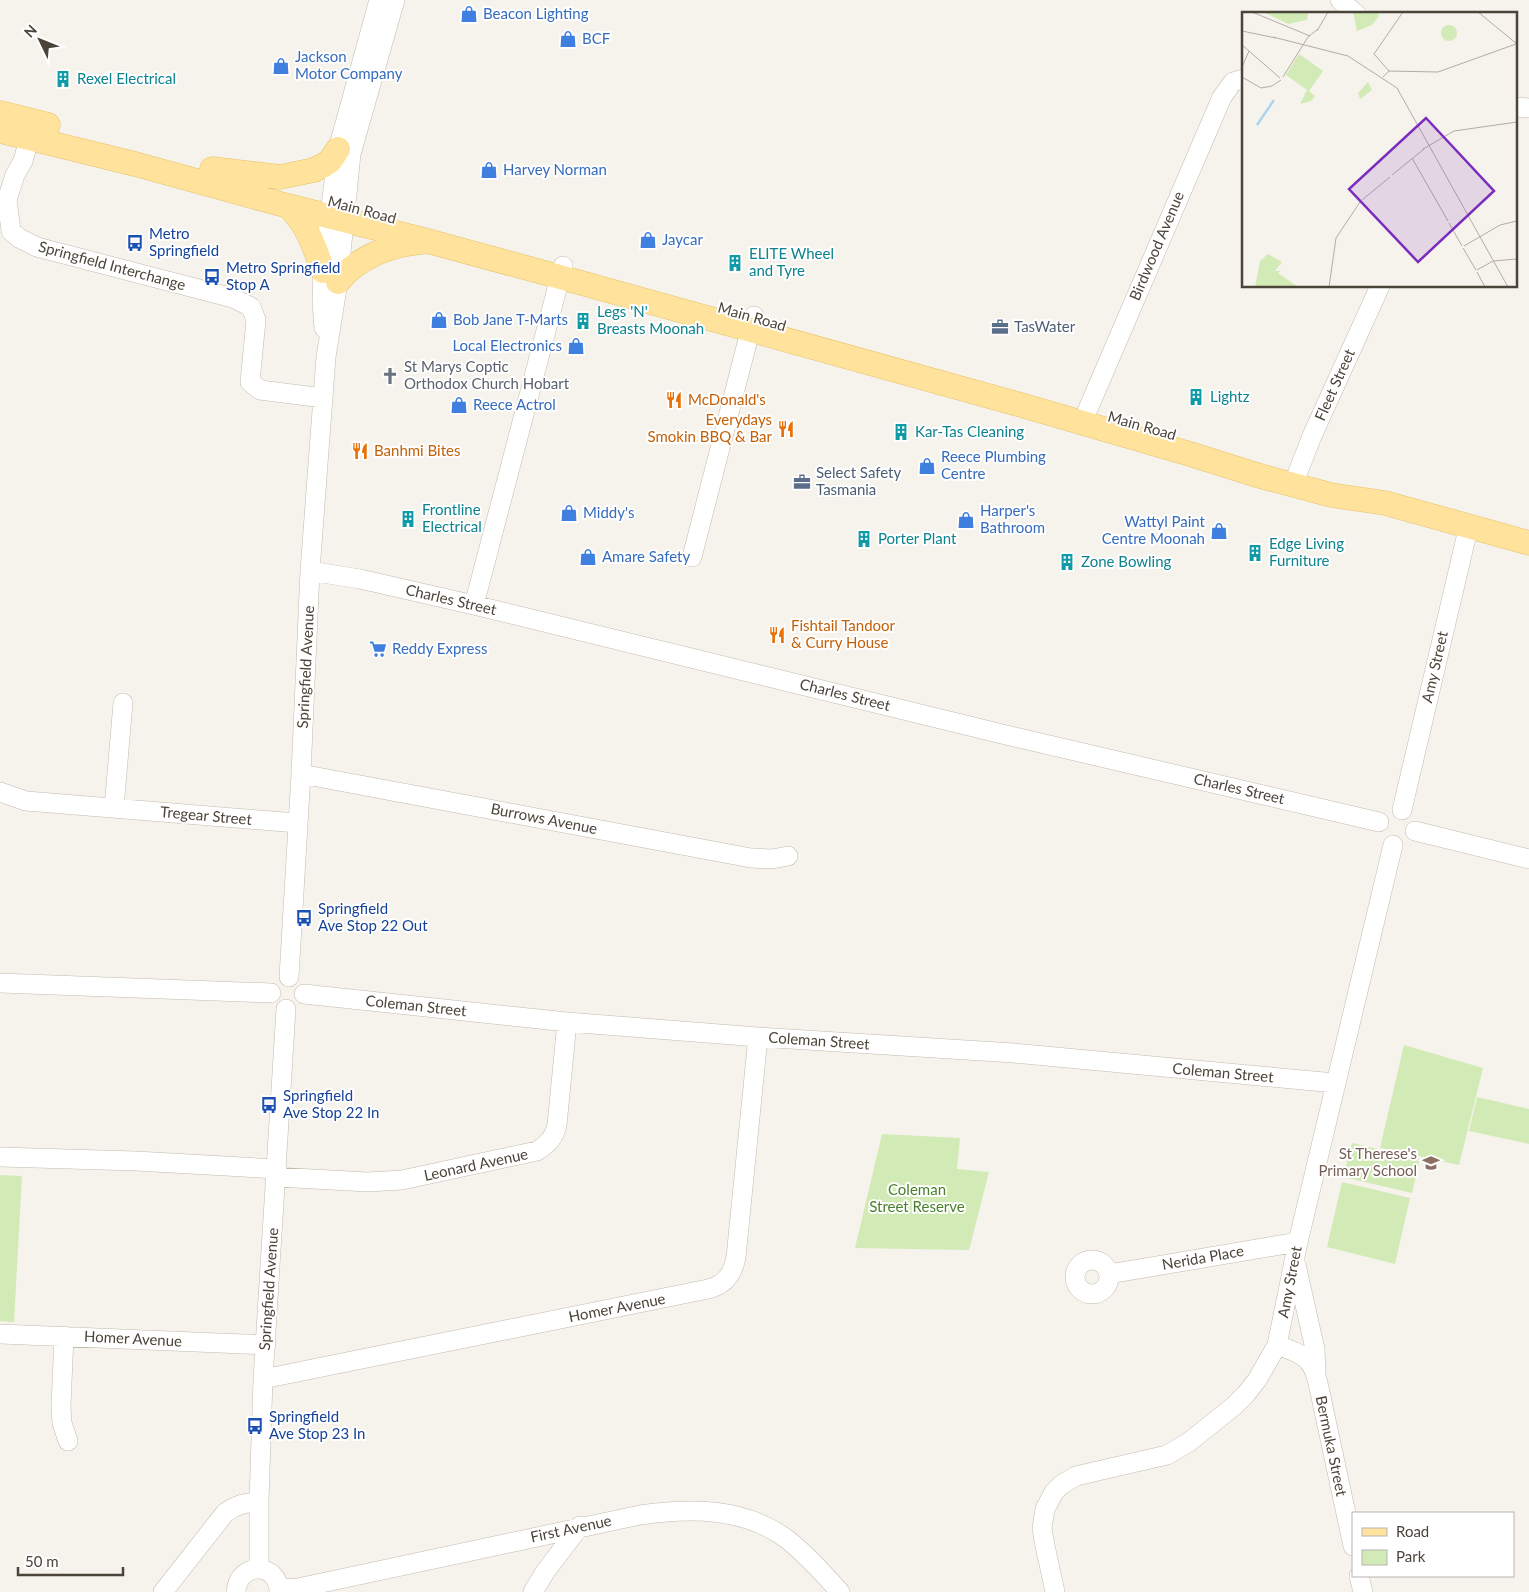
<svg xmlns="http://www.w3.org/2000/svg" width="1529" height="1592" font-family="Lato,sans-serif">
	<rect width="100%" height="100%" fill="#f6f3ec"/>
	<path fill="#d2eab5" d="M 1404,1045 L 1483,1068 L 1459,1165 L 1380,1148 Z
		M 1477,1097 L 1529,1109 L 1529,1144 L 1469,1131 Z
		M 882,1134 L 960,1138 L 957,1169 L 989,1172 L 969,1250 L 855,1248 Z
		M 1352,1143 L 1420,1159 L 1412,1193 L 1343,1177 Z
		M 0,1175 L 22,1176 L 14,1322 L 0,1321 Z
		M 1342,1182 L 1410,1198 L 1395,1264 L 1327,1247 Z"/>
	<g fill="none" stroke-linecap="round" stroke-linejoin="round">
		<g stroke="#c2bbae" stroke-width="20">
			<path id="minor" d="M 1340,0 L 1356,14
				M 1515,107 L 1529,108
				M 33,125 L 23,161 L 15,175 L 7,200 L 11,231 L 19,238 L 37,247 L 233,298 L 251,307 L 256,320 L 250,382 L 260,390 L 323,398
				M 324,328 L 322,302 L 323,271 L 338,149 L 379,0
				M 1082,423 L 1222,97 L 1233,82 L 1243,79
				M 1293,485 L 1312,436 L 1380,286
				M 692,557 L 754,316
				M 310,571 L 360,579 L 474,605 L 1002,734 L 1379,822
				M 474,605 L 563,266
				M 301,774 L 751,858 L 772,859 L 788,856
				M 0,792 L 26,801 L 297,823
				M 114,808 L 123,703
				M 1402,810 L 1469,525
				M 1415,831 L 1529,859
				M 289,977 L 301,774 L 310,571 L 326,357 L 338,282 L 351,154 L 395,0
				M 0,983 L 271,993
				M 304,994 L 567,1022 L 758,1037 L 1014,1053 L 1335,1083
				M 0,1157 L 136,1161 L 277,1169
				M 276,1177 L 368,1182 L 402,1180 L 537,1151 C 548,1144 554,1138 557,1125 L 567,1022
				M1075 1277a17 17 0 1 1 34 0a17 17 0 1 1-34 0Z
				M 1296,1265 L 1315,1349 L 1316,1373
				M 1109,1274 L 1298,1242
				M 0,1334 L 266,1345
				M 64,1336 L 61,1406 L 62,1423 L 68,1441
				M 1277,1345 C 1301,1354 1312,1356 1318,1383 L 1353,1546
				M 263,1379 L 708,1289 C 725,1285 733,1274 736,1257 L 758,1037
				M 259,1569 L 259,1502 L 263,1379 L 286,1009
				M 1359,1576 L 1363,1592
				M 279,1589 L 298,1588 L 640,1515 C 690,1508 745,1507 788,1540 C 807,1555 824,1574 840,1592
				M 163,1592 L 225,1513 C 236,1505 245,1502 259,1502
				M 236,1592 C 238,1561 279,1562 279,1592
				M 533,1592 L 545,1572 L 580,1526
				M 1055,1592 L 1044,1541 L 1042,1528 L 1045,1509 L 1054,1492 L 1061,1485 L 1076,1476 L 1167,1455 L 1189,1442 L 1234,1406 L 1246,1394 L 1257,1380 L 1277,1345 L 1298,1242 L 1393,845"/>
		</g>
		<g stroke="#e6c16a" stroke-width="25">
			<path id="major" d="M 0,113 L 48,125
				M 0,131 L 135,164 L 288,206 L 420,239 L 560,277 L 1021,405 L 1190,454 L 1260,476 L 1331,495 L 1385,503 L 1529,543
				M 212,169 L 280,177 L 314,170 L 324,165 L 330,161 L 338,149
				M 288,206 C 308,225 314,246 323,271
				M 338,282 C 357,257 392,244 422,242"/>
		</g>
		<use href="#minor" stroke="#fff" stroke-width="19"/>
		<use href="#major" stroke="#ffe39c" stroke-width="24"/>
	</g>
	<defs>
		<g id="shop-bare" transform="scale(1.35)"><path d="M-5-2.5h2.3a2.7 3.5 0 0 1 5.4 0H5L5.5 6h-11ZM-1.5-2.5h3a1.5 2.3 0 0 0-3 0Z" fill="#3f7fe0" stroke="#fff" stroke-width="2.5" paint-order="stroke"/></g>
		<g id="building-bare" transform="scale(1.35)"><path d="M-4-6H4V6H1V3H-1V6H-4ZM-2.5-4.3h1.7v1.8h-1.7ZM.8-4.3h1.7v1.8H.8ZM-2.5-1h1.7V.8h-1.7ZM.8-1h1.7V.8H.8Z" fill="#0f9aa8" stroke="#fff" stroke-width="2.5" paint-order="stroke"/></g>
		<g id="bus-bare" transform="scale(1.35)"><path d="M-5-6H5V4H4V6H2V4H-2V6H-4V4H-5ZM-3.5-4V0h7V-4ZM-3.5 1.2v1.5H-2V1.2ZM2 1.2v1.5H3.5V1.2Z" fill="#1a4fb4" stroke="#fff" stroke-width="2.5" paint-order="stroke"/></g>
		<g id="office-bare" transform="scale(1.35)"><path d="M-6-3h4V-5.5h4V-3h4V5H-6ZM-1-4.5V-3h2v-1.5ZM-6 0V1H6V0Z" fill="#5c6f8a" stroke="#fff" stroke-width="2.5" paint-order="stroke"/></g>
		<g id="church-bare" transform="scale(1.35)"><path d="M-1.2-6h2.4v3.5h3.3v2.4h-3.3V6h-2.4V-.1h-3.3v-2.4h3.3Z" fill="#6b7280" stroke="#fff" stroke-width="2.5" paint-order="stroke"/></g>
		<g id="restaurant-bare" transform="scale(1.35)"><path d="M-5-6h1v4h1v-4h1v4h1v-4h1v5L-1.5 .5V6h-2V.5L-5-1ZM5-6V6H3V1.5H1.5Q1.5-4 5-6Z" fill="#e8710a" stroke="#fff" stroke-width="2.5" paint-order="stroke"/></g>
		<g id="supermarket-bare" transform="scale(1.35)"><path d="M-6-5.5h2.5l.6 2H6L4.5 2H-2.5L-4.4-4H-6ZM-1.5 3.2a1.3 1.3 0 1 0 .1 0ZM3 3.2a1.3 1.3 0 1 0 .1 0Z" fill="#3f7fe0" stroke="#fff" stroke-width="2.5" paint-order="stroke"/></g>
		<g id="school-bare" transform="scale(1.35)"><path d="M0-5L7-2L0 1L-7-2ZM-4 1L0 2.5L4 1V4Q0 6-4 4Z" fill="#8d6e63" stroke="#fff" stroke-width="2.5" paint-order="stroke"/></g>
	</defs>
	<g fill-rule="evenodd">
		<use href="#shop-bare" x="469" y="14"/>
		<use href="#shop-bare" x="568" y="39"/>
		<use href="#shop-bare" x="281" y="66"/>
		<use href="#building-bare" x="63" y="79"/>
		<use href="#shop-bare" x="489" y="170"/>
		<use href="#shop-bare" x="648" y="240"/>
		<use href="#bus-bare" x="135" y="243"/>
		<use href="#building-bare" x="735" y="263"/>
		<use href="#bus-bare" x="212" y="277"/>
		<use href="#shop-bare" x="439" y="320"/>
		<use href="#building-bare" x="583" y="321"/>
		<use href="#office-bare" x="1000" y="327"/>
		<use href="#shop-bare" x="576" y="346"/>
		<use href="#church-bare" x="390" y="376"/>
		<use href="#building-bare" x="1196" y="397"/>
		<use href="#restaurant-bare" x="674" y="400"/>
		<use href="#shop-bare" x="459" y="405"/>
		<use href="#restaurant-bare" x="786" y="429"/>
		<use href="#building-bare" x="901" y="432"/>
		<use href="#restaurant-bare" x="360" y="451"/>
		<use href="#shop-bare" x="927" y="466"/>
		<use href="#office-bare" x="802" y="482"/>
		<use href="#shop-bare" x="569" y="513"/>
		<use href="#building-bare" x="408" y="519"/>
		<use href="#shop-bare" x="966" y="520"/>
		<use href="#shop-bare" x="1219" y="531"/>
		<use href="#building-bare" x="864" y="539"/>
		<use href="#building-bare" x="1255" y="553"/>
		<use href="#shop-bare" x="588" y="557"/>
		<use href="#building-bare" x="1067" y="562"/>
		<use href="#restaurant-bare" x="777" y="635"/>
		<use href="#supermarket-bare" x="378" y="649"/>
		<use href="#bus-bare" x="304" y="918"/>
		<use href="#bus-bare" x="269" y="1105"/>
		<use href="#school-bare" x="1431" y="1163"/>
		<use href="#bus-bare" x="255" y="1426"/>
	</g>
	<g text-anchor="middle" stroke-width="4" stroke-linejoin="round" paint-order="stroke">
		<g font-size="15" fill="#366cbe" stroke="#fff" text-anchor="start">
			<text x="483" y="19">Beacon Lighting</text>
			<text x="582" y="44">BCF</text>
			<text x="295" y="62">Jackson<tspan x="295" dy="17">Motor Company</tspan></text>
			<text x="503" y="175">Harvey Norman</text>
			<text x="662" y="245">Jaycar</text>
			<text x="453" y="325">Bob Jane T-Marts</text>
			<text x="562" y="351" text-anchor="end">Local Electronics</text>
			<text x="473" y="410">Reece Actrol</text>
			<text x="941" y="462">Reece Plumbing<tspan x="941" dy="17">Centre</tspan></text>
			<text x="980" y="516">Harper's<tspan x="980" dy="17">Bathroom</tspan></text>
			<text x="583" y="518">Middy's</text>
			<text x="1205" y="527" text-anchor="end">Wattyl Paint<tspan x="1205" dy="17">Centre Moonah</tspan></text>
			<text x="602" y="562">Amare Safety</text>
			<text x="392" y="654">Reddy Express</text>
		</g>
		<g font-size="15" fill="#0d838f" stroke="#fff" text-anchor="start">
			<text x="77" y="84">Rexel Electrical</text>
			<text x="749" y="259">ELITE Wheel<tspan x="749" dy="17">and Tyre</tspan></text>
			<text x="597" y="317">Legs 'N'<tspan x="597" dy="17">Breasts Moonah</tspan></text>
			<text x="1210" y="402">Lightz</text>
			<text x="915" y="437">Kar-Tas Cleaning</text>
			<text x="422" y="515">Frontline<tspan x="422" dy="17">Electrical</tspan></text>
			<text x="878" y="544">Porter Plant</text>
			<text x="1269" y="549">Edge Living<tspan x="1269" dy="17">Furniture</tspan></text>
			<text x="1081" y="567">Zone Bowling</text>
		</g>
		<g font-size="15" fill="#4b4439" stroke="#fff">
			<text transform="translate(362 210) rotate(15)" y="5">Main Road</text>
			<text transform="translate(1157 246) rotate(-67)" y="5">Birdwood Avenue</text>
			<text transform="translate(112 266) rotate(15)" y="5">Springfield Interchange</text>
			<text transform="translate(752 317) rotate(16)" y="5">Main Road</text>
			<text transform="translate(1335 385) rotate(-66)" y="5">Fleet Street</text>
			<text transform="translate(1142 426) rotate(16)" y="5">Main Road</text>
			<text transform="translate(451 600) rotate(13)" y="5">Charles Street</text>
			<text transform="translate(306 667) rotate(-87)" y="5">Springfield Avenue</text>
			<text transform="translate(1435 667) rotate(-77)" y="5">Amy Street</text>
			<text transform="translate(845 695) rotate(14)" y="5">Charles Street</text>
			<text transform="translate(1239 789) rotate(13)" y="5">Charles Street</text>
			<text transform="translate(206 816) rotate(5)" y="5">Tregear Street</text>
			<text transform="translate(544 819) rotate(11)" y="5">Burrows Avenue</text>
			<text transform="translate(416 1006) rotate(6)" y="5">Coleman Street</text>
			<text transform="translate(819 1041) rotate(4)" y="5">Coleman Street</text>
			<text transform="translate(1223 1073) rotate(5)" y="5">Coleman Street</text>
			<text transform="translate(476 1165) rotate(-12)" y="5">Leonard Avenue</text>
			<text transform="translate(1203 1258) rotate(-10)" y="5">Nerida Place</text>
			<text transform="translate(1290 1282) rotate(-79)" y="5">Amy Street</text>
			<text transform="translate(269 1289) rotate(-86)" y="5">Springfield Avenue</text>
			<text transform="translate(617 1308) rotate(-11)" y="5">Homer Avenue</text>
			<text transform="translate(133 1339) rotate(3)" y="5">Homer Avenue</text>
			<text transform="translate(1331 1446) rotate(78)" y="5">Bermuka Street</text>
			<text transform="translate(571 1529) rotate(-12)" y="5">First Avenue</text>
		</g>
		<g font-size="15" fill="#164399" stroke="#fff" text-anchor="start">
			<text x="149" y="239">Metro<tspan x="149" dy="17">Springfield</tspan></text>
			<text x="226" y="273">Metro Springfield<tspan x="226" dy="17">Stop A</tspan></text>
			<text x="318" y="914">Springfield<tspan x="318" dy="17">Ave Stop 22 Out</tspan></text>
			<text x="283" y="1101">Springfield<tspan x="283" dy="17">Ave Stop 22 In</tspan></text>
			<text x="269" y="1422">Springfield<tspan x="269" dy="17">Ave Stop 23 In</tspan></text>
		</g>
		<g font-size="15" fill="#4e5e75" stroke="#fff" text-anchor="start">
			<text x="1014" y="332">TasWater</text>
			<text x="816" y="478">Select Safety<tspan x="816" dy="17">Tasmania</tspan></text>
		</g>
		<g font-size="15" fill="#5b616d" stroke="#fff" text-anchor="start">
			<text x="404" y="372">St Marys Coptic<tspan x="404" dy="17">Orthodox Church Hobart</tspan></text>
		</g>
		<g font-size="15" fill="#c56008" stroke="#fff" text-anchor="start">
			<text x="688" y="405">McDonald's</text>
			<text x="772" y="425" text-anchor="end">Everydays<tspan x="772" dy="17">Smokin BBQ &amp; Bar</tspan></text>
			<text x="374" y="456">Banhmi Bites</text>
			<text x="791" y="631">Fishtail Tandoor<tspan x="791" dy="17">&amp; Curry House</tspan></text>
		</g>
		<g font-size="15" fill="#785e54" stroke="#fff" text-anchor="end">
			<text x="1417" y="1159">St Therese's<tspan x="1417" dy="17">Primary School</tspan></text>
		</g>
		<g font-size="15" fill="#4a7f2a" stroke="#fff">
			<text x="917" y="1195">Coleman<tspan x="917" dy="17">Street Reserve</tspan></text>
		</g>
	</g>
	<g transform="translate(1242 12)">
		<rect width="275" height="275" fill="#f6f3ec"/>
		<path d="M 21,0 L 66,0 L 65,8 L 46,12 ZM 111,0 L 136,0 L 137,4 L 130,13 L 115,19 ZM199 21a8 8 0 1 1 16 0a8 8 0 1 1-16 0ZM 57,42 L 81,59 L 67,79 L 73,84 L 69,89 L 58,92 L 65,78 L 44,63 ZM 126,70 L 130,78 L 118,87 L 116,81 ZM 26,242 L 40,250 L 33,259 L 39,259 L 36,261 L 56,275 L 13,275 L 18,249 Z" fill="#d2eab5"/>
		<path fill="none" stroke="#a9d4f2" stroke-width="2.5" d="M 15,113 L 32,88"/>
		<path fill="none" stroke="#b2ada4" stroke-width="1" d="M 10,0 L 68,24M 236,0 L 275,32M 0,19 L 34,26M 75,19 L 86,0M 31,25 L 106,44 L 155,76 L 266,275M 0,33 L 38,66M 0,55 L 7,39M 147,59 L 132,42 L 161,0M 0,65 L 19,76 L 30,74 L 39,68M 41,65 L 66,25 L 76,17M 141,65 L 147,59 L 196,60 L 274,32M 181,137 L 212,119 L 275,110M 170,146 L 206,209M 150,163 L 182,137M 120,188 L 148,165M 207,211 L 220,234M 222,234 L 258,213 L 275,209M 221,236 L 234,258M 235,258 L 251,249 L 275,247M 235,260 L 243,275M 87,275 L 94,226 L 118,190"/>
		<path fill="#7b2cbf" fill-opacity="0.15" stroke="#7b2cbf" stroke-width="2.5" d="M 184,106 L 252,179 L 176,250 L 107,177 Z"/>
		<rect width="275" height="275" fill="none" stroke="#4b4439" stroke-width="2.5"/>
	</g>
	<rect x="1352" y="1512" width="162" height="65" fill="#ffffff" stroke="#b7b4b0"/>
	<rect x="1362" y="1528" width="25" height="8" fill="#ffe39c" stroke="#b7b4b0"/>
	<text x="1396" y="1537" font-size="15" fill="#4b4439">Road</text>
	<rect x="1362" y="1550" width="25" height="15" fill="#d2eab5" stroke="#b7b4b0"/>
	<text x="1396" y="1562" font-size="15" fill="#4b4439">Park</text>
	<g transform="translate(40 40) rotate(313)" stroke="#ffffff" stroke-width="4" paint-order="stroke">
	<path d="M0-4L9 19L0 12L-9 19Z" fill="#4b4439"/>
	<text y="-8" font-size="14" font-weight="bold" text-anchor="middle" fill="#4b4439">N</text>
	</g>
	<path d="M18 1567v8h105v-8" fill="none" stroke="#4b4439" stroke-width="2.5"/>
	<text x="25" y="1567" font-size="15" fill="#4b4439" stroke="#ffffff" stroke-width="4" paint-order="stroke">50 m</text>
</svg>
